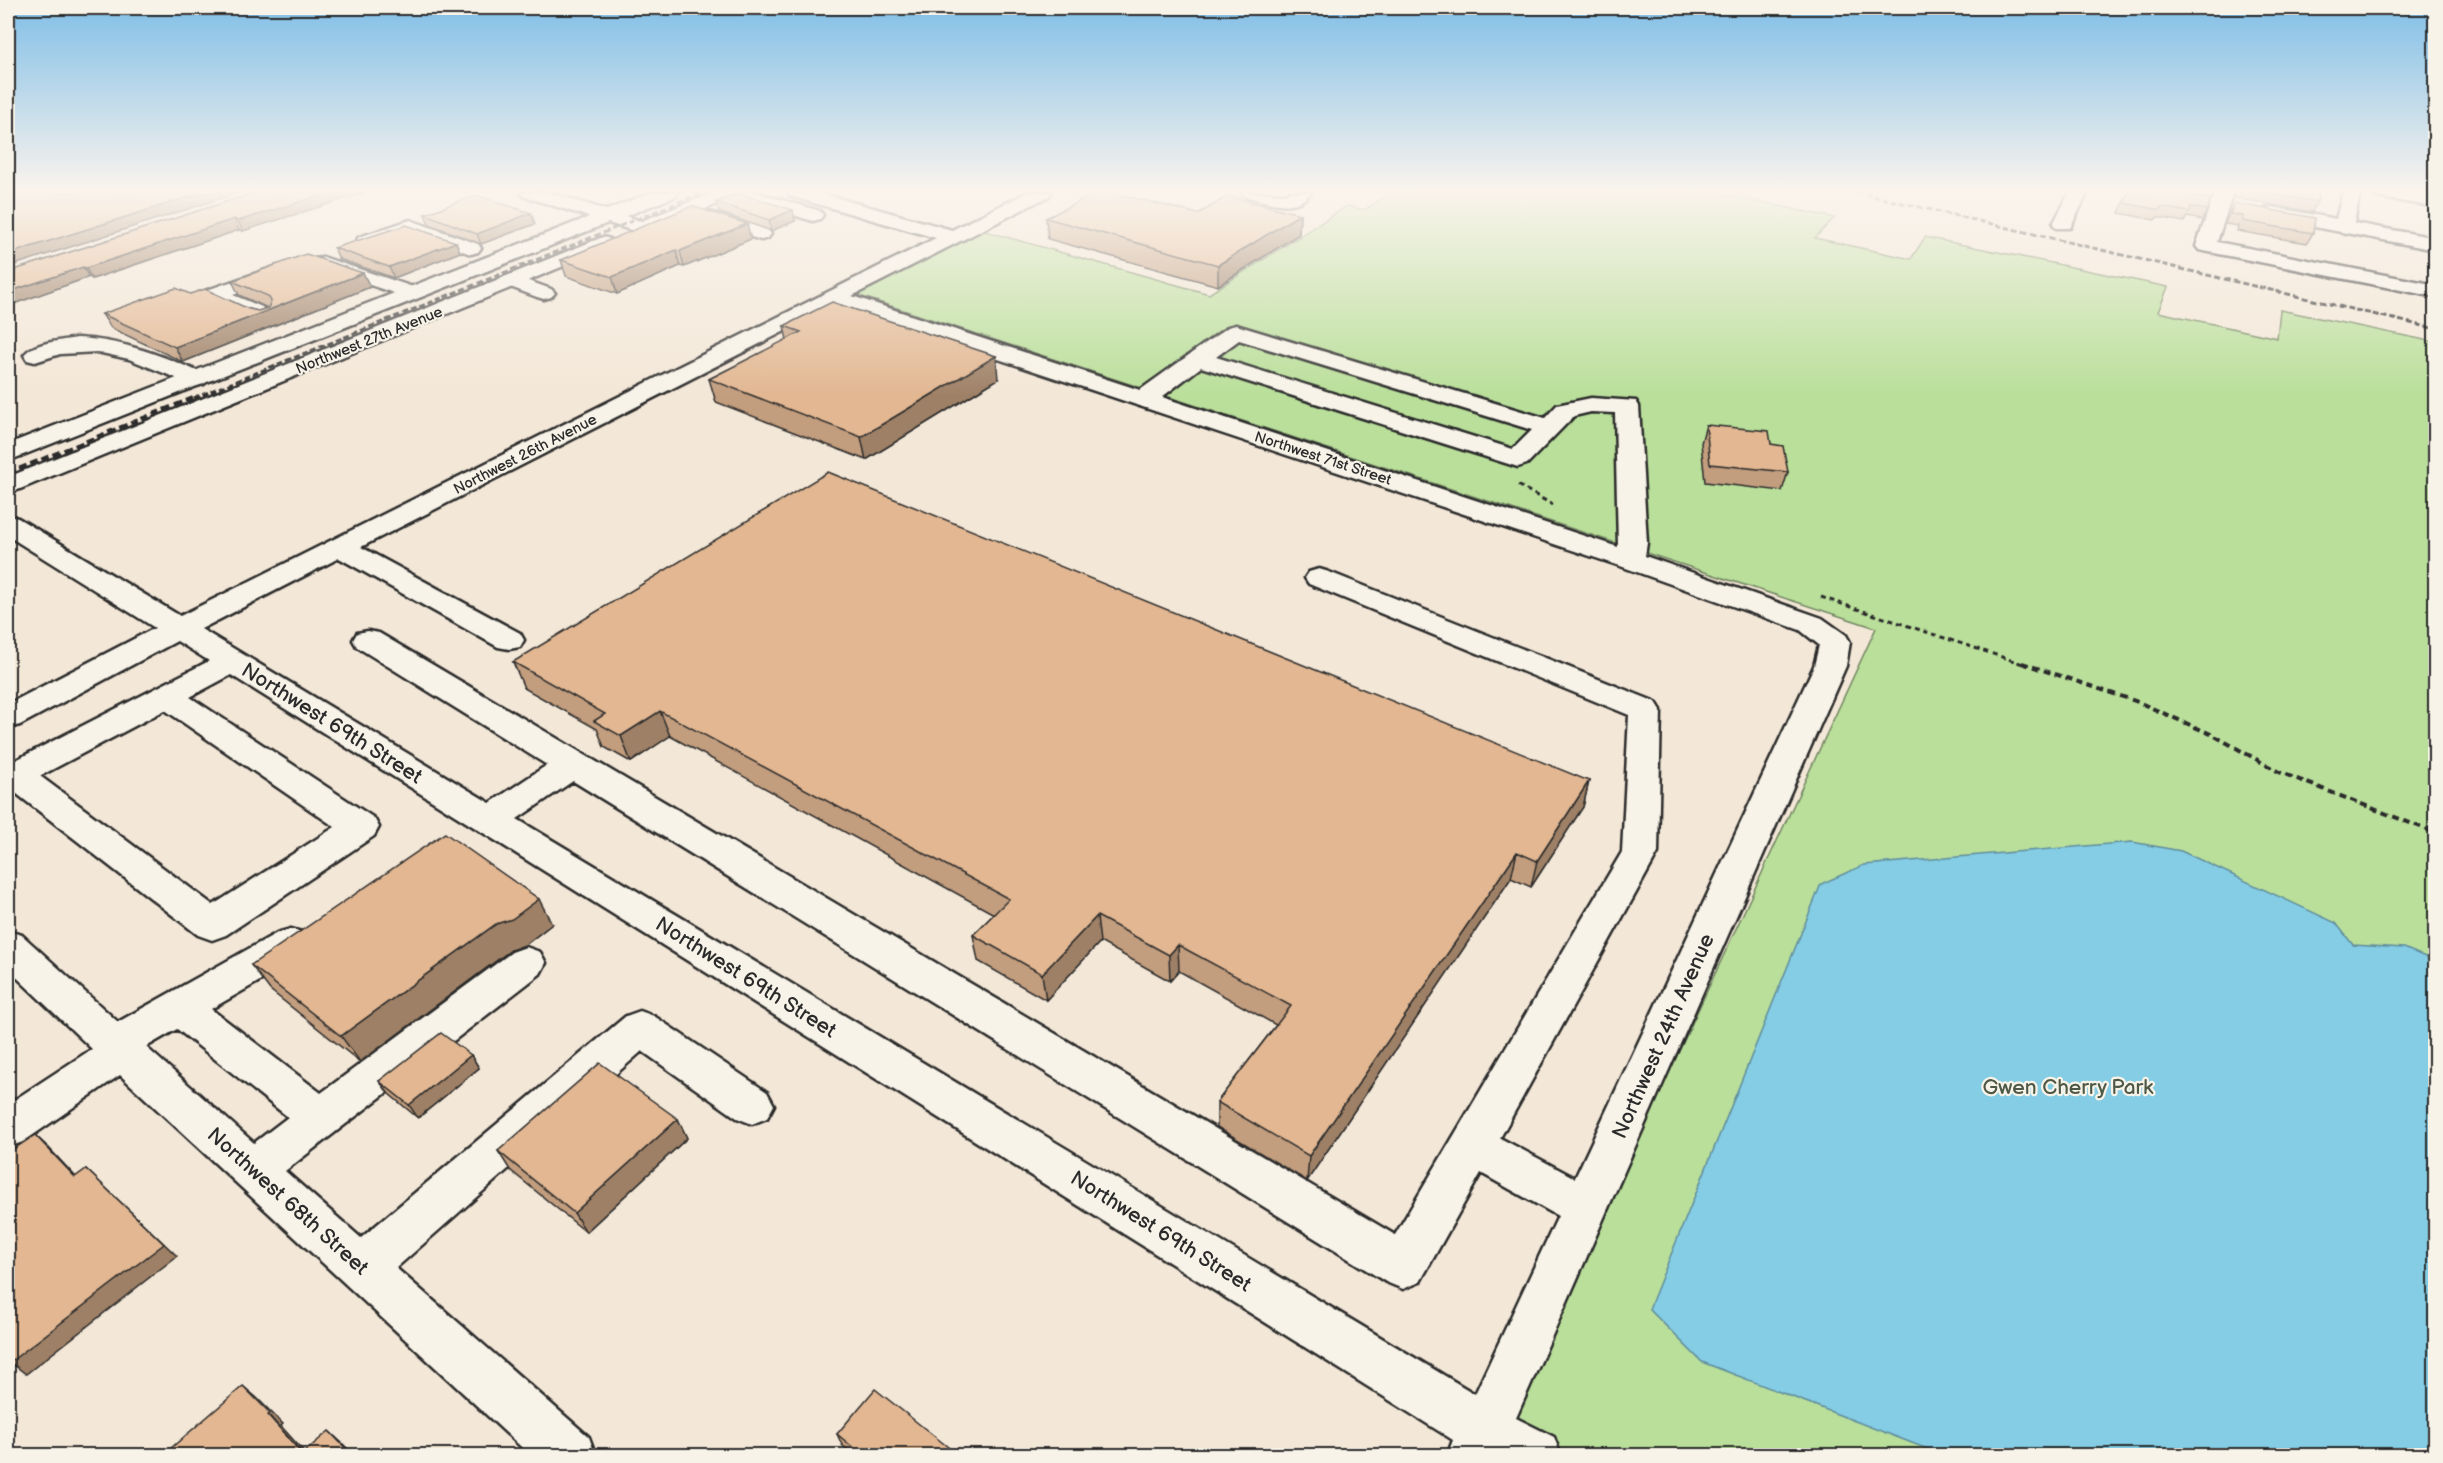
<svg xmlns="http://www.w3.org/2000/svg" width="2443" height="1463" font-family="'Balsamiq Sans',sans-serif">
	<rect width="100%" height="100%" fill="#f3e7d7"/>
	<filter id="ink" filterUnits="userSpaceOnUse"><feTurbulence type="fractalNoise" baseFrequency=".0167" numOctaves="2"/><feDisplacementMap in="SourceGraphic" scale="12" xChannelSelector="R" yChannelSelector="G"/><feConvolveMatrix kernelMatrix="1 2 1 2 8 2 1 2 1" color-interpolation-filters="sRGB"/></filter>
	<g filter="url(#ink)">
		<path fill="#b9df9a" stroke="#728562" stroke-width="1.5" d="M 1393,192 L 1714,192 L 1834,218 L 1815,238 L 1911,259 L 1925,237 L 2168,287 L 2158,312 L 2277,338 L 2280,310 L 2435,342 L 2435,1455 L 1491,1455 L 1876,628 L 851,293 L 978,229 L 1209,294 L 1347,206 L 1364,210 Z"/>
		<path fill="#84cde5" stroke="#608c9b" stroke-width="1.5" d="M 2132,842 L 2181,851 L 2336,923 L 2353,945 L 2404,948 L 2435,961 L 2435,1455 L 1943,1455 L 1702,1362 L 1649,1309 L 1821,884 L 1864,865 Z"/>
		<g fill="none" stroke-linecap="round" stroke-linejoin="round">
			<g stroke="#2b2b2b" stroke-width="5">
				<path id="minor" d="M 521,192 L 548,192 L 648,223 L 651,227 L 648,231 L 634,231 L 523,196 Z
					M 728,192 L 755,192 L 820,211 L 823,215 L 820,219 L 813,221 L 730,196 Z
					M 788,192 L 816,192 L 952,230 L 1028,192 L 1051,192 L 1049,196 L 852,296 L 1140,390 L 1228,327 L 1236,325 L 1545,418 L 1557,405 L 1591,398 L 1636,401 L 1639,406 L 1647,543 L 1645,556 L 1822,618 L 1846,635 L 1850,642 L 1846,666 L 1516,1418 L 1554,1437 L 1561,1456 L 1447,1456 L 1453,1440 L 231,675 L 190,697 L 374,818 L 379,827 L 374,836 L 226,935 L 212,940 L 198,935 L 8,787 L 8,764 L 209,661 L 177,641 L 20,725 L 8,728 L 8,704 L 155,628 L 8,536 L 8,516 L 18,518 L 180,616 L 936,238 L 790,196 ZM 836,305 L 1620,566 L 1800,630 L 1819,645 L 1814,666 L 1575,1178 L 1500,1138 L 1658,853 L 1661,710 L 1656,702 L 1329,572 L 1319,569 L 1309,572 L 1305,578 L 1309,584 L 1629,715 L 1622,852 L 1395,1235 L 379,633 L 368,631 L 357,633 L 353,640 L 357,647 L 547,765 L 490,803 L 201,629 L 339,558 L 498,647 L 509,649 L 520,647 L 524,640 L 520,633 L 361,547 ZM 1239,340 L 1532,430 L 1513,449 L 1216,357 ZM 1201,367 L 1518,467 L 1527,464 L 1574,416 L 1591,412 L 1615,413 L 1618,547 L 1162,397 ZM 165,710 L 335,827 L 213,905 L 40,776 ZM 573,781 L 1386,1282 L 1403,1289 L 1420,1282 L 1481,1173 L 1558,1216 L 1475,1394 L 517,819 Z
					M 1242,192 L 1285,194 L 1289,192 L 1311,192 C 1296,214 1265,201 1244,196 Z
					M 2070,192 L 2088,192 L 2070,228 L 2056,228 L 2053,224 Z
					M 2215,192 L 2233,192 L 2217,242 L 2436,285 L 2436,297 L 2199,250 L 2196,246 Z
					M 2343,192 L 2364,192 L 2359,198 L 2354,223 L 2436,238 L 2436,250 L 2272,219 L 2265,217 L 2262,213 L 2265,209 L 2272,207 L 2336,219 Z
					M 2373,192 L 2413,192 L 2436,195 L 2436,207 L 2382,198 L 2375,196 Z
					M 707,211 L 768,230 L 771,234 L 768,238 L 761,240 L 700,221 L 697,217 L 700,213 Z
					M 410,220 L 478,244 L 481,248 L 478,252 L 471,254 L 410,233 L 366,247 L 359,245 L 356,241 L 359,237 Z
					M 323,257 L 419,289 L 423,293 L 419,297 L 412,299 L 316,267 L 313,263 L 316,259 Z
					M 277,266 L 284,268 L 287,272 L 284,276 L 233,295 L 262,307 L 265,312 L 262,317 C 244,321 223,306 207,298 L 203,294 L 207,290 Z
					M 512,275 L 551,289 L 555,293 L 551,297 L 544,299 L 537,297 L 505,285 L 502,281 L 505,277 Z
					M 77,338 C 123,340 163,356 204,374 L 208,379 L 204,384 L 196,386 L 129,359 L 97,352 L 60,354 L 35,362 L 27,360 L 24,355 C 33,342 62,341 77,338 Z
					M 291,929 L 305,933 L 310,944 L 305,955 L 211,1009 L 321,1093 L 512,952 L 526,947 L 540,952 L 546,963 L 540,974 L 285,1171 L 361,1238 L 626,1016 L 640,1011 L 654,1016 L 767,1092 L 774,1105 L 767,1118 L 752,1124 L 737,1118 L 642,1051 L 396,1268 L 589,1437 L 596,1456 L 531,1456 L 120,1075 L 23,1142 L 8,1147 L 8,1104 L 92,1049 L 8,969 L 8,931 L 22,935 L 118,1022 L 277,933 ZM 177,1029 L 288,1117 L 254,1143 L 146,1047 Z"/>
			</g>
			<g stroke="#2b2b2b" stroke-width="5">
				<path id="major" d="M 653,192 L 678,192 L 676,196 L 8,461 L 8,444 Z
					M 715,192 L 739,192 L 737,196 L 658,228 L 644,228 L 641,224 L 644,220 Z
					M 603,237 L 610,239 L 613,243 L 610,247 L 8,494 L 8,477 Z"/>
			</g>
			<path stroke="#2b2b2b" stroke-width="3" stroke-dasharray="5 4" stroke-linecap="butt" d="M 1518,485 L 1553,505
				M 1821,597 L 2026,665"/>
			<path stroke="#2b2b2b" stroke-width="4" stroke-dasharray="7 4.5" stroke-linecap="butt" d="M 2022,663 L 2138,702 L 2213,735 L 2279,772 L 2436,833"/>
			<use href="#minor" fill="#f7f3e8" fill-rule="evenodd"/>
			<use href="#major" fill="#f7f3e8" fill-rule="evenodd"/>
			<path stroke="#2b2b2b" stroke-width="3" stroke-dasharray="6 3" stroke-linecap="butt" d="M 1856,192 L 2436,329
				M 194,398 L 704,192"/>
			<path stroke="#2b2b2b" stroke-width="4" stroke-dasharray="8 4" stroke-linecap="butt" d="M 8,473 L 198,396"/>
		</g>
		<path fill="#c29d7e" stroke="#2b2b2b" stroke-width="1.5" d="M 257,192 L 243,231 L 239,230 L 92,279 L 89,277 L 8,306 L 8,272 Z
			M 2128,192 L 2207,210 L 2202,220 L 2187,217 L 2184,222 L 2157,217 L 2155,220 L 2119,213 Z
			M 2196,192 L 2214,192 L 2212,194 Z
			M 2234,192 L 2319,192 L 2317,202 L 2312,212 L 2234,198 L 2235,193 Z
			M 716,202 L 795,221 L 771,231 L 719,212 Z
			M 2234,203 L 2313,233 L 2307,243 L 2237,231 L 2238,226 L 2225,224 L 2229,214 Z
			M 425,214 L 535,224 L 481,244 L 429,224 Z
			M 1198,214 L 1300,214 L 1299,234 L 1218,286 L 1048,239 L 1046,218 Z
			M 751,239 L 684,267 L 680,266 L 617,294 L 566,276 L 561,260 Z
			M 456,242 L 460,252 L 394,278 L 339,259 L 334,248 Z
			M 363,273 L 370,287 L 183,362 L 111,328 L 102,314 L 190,294 L 258,311 L 268,308 L 239,295 L 232,281 Z
			M 784,326 L 998,379 L 866,460 L 716,402 L 709,379 L 787,340 Z
			M 1706,425 L 1771,444 L 1788,472 L 1782,491 L 1705,482 L 1701,443 Z
			M 513,662 L 1589,781 L 1583,807 L 1531,887 L 1511,878 L 1307,1181 L 1217,1127 L 1217,1102 L 1276,1025 L 1179,971 L 1170,981 L 1100,942 L 1046,1000 L 978,961 L 973,935 L 994,914 L 670,736 L 631,762 L 604,747 L 597,729 L 524,688 Z
			M 552,924 L 525,945 L 511,950 L 360,1062 L 270,990 L 251,965 Z
			M 471,1055 L 479,1068 L 418,1118 L 389,1094 L 379,1081 Z
			M 678,1119 L 687,1138 L 586,1232 L 510,1170 L 498,1151 Z
			M 837,1434 L 953,1451 L 954,1455 L 854,1455 L 842,1445 Z"/>
		<path fill="#9e8066" stroke="#2b2b2b" stroke-width="1.5" d="M 205,192 L 241,192 L 8,267 L 8,254 Z
			M 331,192 L 367,192 L 243,231 L 238,221 Z
			M 793,210 L 795,221 L 771,231 L 769,220 Z
			M 531,213 L 535,224 L 481,244 L 477,234 Z
			M 1300,214 L 1299,234 L 1218,286 L 1218,265 Z
			M 234,219 L 239,230 L 92,279 L 86,268 Z
			M 747,224 L 751,239 L 684,267 L 680,251 Z
			M 456,242 L 460,252 L 394,278 L 389,267 Z
			M 676,250 L 680,266 L 617,294 L 612,277 Z
			M 83,267 L 89,277 L 8,306 L 8,292 Z
			M 363,273 L 370,287 L 183,362 L 175,347 Z
			M 996,356 L 998,379 L 866,460 L 861,437 Z
			M 660,711 L 670,736 L 631,762 L 621,736 Z
			M 1589,781 L 1583,807 L 1531,887 L 1537,861 Z
			M 1517,852 L 1511,878 L 1307,1181 L 1309,1156 Z
			M 539,899 L 552,924 L 525,945 L 511,950 L 360,1062 L 341,1036 L 496,924 Z
			M 1097,916 L 1100,942 L 1046,1000 L 1042,974 Z
			M 1178,945 L 1179,971 L 1170,981 L 1169,955 Z
			M 471,1055 L 479,1068 L 418,1118 L 409,1105 Z
			M 678,1119 L 687,1138 L 586,1232 L 574,1213 Z
			M 35,1135 L 49,1148 L 88,1190 L 75,1177 Z
			M 86,1169 L 177,1256 L 26,1374 L 10,1362 Z
			M 243,1386 L 256,1397 L 283,1424 L 281,1426 L 307,1455 L 304,1455 Z
			M 329,1431 L 341,1442 L 354,1455 L 352,1455 Z"/>
		<path fill="#e2b792" stroke="#2b2b2b" stroke-width="1.5" d="M 8,192 L 205,192 L 8,254 Z
			M 257,192 L 331,192 L 238,221 L 234,219 L 86,268 L 83,267 L 8,292 L 8,272 Z
			M 1098,192 L 1111,192 L 1198,214 L 1228,196 L 1300,214 L 1218,265 L 1046,218 Z
			M 2129,192 L 2172,192 L 2211,199 L 2207,210 L 2191,207 L 2189,212 L 2161,207 L 2160,210 L 2124,203 Z
			M 2257,192 L 2319,192 L 2317,202 Z
			M 739,193 L 793,210 L 769,220 L 716,202 Z
			M 476,195 L 531,213 L 477,234 L 425,214 Z
			M 2234,203 L 2315,218 L 2313,233 L 2242,221 L 2243,216 L 2230,214 Z
			M 692,206 L 747,224 L 680,251 L 676,250 L 612,277 L 561,260 Z
			M 406,225 L 456,242 L 389,267 L 334,248 Z
			M 306,254 L 363,273 L 175,347 L 102,314 L 176,288 L 190,294 L 205,289 L 249,309 L 258,311 L 268,308 L 271,301 L 268,296 L 232,281 Z
			M 832,302 L 996,356 L 861,437 L 709,379 L 801,332 L 784,326 Z
			M 1706,425 L 1769,431 L 1771,444 L 1783,446 L 1788,472 L 1710,464 Z
			M 828,472 L 1589,781 L 1537,861 L 1517,852 L 1309,1156 L 1217,1102 L 1291,1006 L 1178,945 L 1169,955 L 1097,916 L 1042,974 L 973,935 L 1009,899 L 660,711 L 621,736 L 594,721 L 605,714 L 513,662 Z
			M 445,833 L 539,899 L 512,919 L 496,924 L 341,1036 L 251,965 Z
			M 441,1033 L 471,1055 L 409,1105 L 379,1081 Z
			M 600,1063 L 678,1119 L 574,1213 L 498,1151 Z
			M 35,1135 L 75,1177 L 86,1169 L 164,1244 L 10,1362 L 8,1360 L 8,1153 Z
			M 243,1386 L 270,1413 L 268,1415 L 302,1454 L 329,1431 L 352,1455 L 163,1455 Z
			M 875,1389 L 953,1451 L 949,1455 L 862,1455 L 837,1434 Z"/>
	</g>
	<linearGradient id="sky" x2="0" y2="1"><stop stop-color="#80bee7"/><stop offset="0.48" stop-color="#faf4ed"/><stop offset="1" stop-color="#faf4ed" stop-opacity="0"/></linearGradient>
	<rect width="2443" height="396" fill="url(#sky)"/>
	<g text-anchor="middle" stroke-width="4.5" stroke-linejoin="round" paint-order="stroke">
		<g font-size="15" fill="#2b2b2b" stroke="#f7f3e8">
			<text transform="translate(369 340) rotate(-22)" y="5">Northwest 27th Avenue</text>
			<text transform="translate(525 454) rotate(-27)" y="5">Northwest 26th Avenue</text>
			<text transform="translate(1323 458) rotate(18)" y="5">Northwest 71st Street</text>
		</g>
		<g font-size="21" fill="#2b2b2b" stroke="#f7f3e8">
			<text transform="translate(332 723) rotate(32)" y="7">Northwest 69th Street</text>
			<text transform="translate(746 977) rotate(32)" y="7">Northwest 69th Street</text>
			<text transform="translate(1663 1036) rotate(-66)" y="7">Northwest 24th Avenue</text>
			<text transform="translate(288 1201) rotate(42)" y="7">Northwest 68th Street</text>
			<text transform="translate(1161 1231) rotate(32)" y="7">Northwest 69th Street</text>
		</g>
		<g font-size="21" fill="#4e5847" stroke="#f7f3e8">
			<text x="2068" y="1094">Gwen Cherry Park</text>
		</g>
	</g>
	<rect width="2443" height="1463" fill="none" stroke="#f7f3e8" stroke-width="30"/>
	<rect x="15" y="15" width="2413" height="1433" fill="none" stroke="#2b2b2b" stroke-width="2" filter="url(#ink)"/>
</svg>
